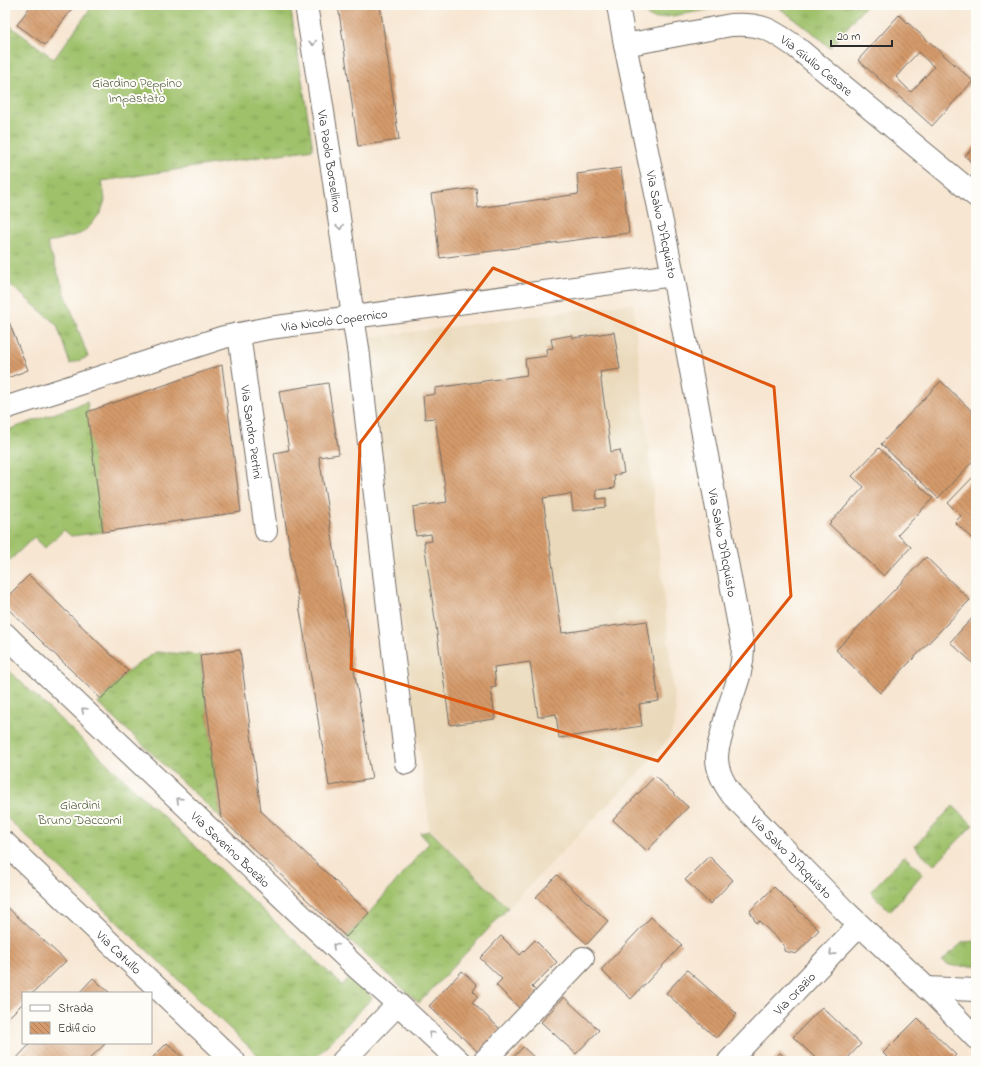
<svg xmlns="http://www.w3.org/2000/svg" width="981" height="1066" font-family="'Indie Flower',sans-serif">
	<defs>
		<pattern id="grass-tufts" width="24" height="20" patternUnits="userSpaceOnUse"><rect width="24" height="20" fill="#9fc16a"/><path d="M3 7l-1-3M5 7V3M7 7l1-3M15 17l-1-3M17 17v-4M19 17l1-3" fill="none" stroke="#829d57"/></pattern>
		<pattern id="building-back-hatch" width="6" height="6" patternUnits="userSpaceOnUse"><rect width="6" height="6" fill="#d49a6b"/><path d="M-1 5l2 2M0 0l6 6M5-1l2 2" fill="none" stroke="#ac7e58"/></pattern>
	</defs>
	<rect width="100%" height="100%" fill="#fdfcf7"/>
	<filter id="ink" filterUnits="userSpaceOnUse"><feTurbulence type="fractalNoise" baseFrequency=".025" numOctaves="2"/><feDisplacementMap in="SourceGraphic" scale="8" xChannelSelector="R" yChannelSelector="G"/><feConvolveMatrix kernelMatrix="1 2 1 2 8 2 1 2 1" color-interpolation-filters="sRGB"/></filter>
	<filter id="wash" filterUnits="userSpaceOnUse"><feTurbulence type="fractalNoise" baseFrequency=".012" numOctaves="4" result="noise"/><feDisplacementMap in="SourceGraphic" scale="16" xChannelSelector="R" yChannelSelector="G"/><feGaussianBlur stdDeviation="0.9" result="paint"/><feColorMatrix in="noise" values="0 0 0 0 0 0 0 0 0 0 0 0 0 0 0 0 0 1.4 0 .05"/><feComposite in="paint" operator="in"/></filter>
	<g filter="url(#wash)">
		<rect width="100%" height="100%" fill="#f7e6d2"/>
		<path fill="#ead9ba" d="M 633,303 L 676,713 L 674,726 L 669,738 L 648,763 L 508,908 L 430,831 L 365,338 Z"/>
		<path fill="url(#grass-tufts)" stroke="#65764a" d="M 93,5 L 290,5 L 313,149 L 102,181 L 105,200 L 101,212 L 89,227 L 80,234 L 47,243 L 88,357 L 70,364 L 57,325 L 5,280 L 5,22 L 54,59 Z
			M 642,5 L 735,5 L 655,19 C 647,17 644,12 642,5 Z
			M 775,5 L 866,5 L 830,48 L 811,31 Z
			M 87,402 L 103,532 L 71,536 L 64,530 L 45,548 L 34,537 L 5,565 L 5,431 Z
			M 156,652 L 200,655 L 221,818 L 98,703 L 128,671 Z
			M 5,667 L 342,985 L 350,977 L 372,998 L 312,1061 L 264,1061 L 5,816 Z
			M 953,806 L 973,825 L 934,865 L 914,846 Z
			M 430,831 L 508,908 L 419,1003 L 346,937 L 369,913 L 429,843 L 420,833 Z
			M 904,856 L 923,873 L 890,911 L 870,892 Z
			M 976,941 L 976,966 C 965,966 952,969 942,961 L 963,942 Z"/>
		<g id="blocks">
			<path fill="url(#building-back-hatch)" fill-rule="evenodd" d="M 31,5 L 75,5 L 45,45 L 17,25 Z
				M 338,5 L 380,5 L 399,140 L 358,146 Z
				M 899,15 L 973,81 L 932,126 L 858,60 ZM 918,52 L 934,67 L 911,92 L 896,77 Z
				M 976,144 L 976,167 L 965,156 Z
				M 621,168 L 629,233 L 440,258 L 431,194 L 476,188 L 478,208 L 579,194 L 577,174 Z
				M 9,322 L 28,370 L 5,379 L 5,323 Z
				M 614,332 L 620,369 L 600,372 L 611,452 L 620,450 L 624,473 L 614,475 L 615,488 L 596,490 L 597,499 L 606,498 L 606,507 L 573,511 L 571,494 L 543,498 L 562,633 L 647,621 L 659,701 L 639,704 L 642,726 L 559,738 L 556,714 L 538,717 L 530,662 L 494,667 L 496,687 L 491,688 L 495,719 L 450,725 L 424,542 L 432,541 L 431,534 L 416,536 L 413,507 L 447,502 L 435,418 L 425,419 L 423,396 L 435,394 L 435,388 L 527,375 L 525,359 L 547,356 L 546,349 L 553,348 L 551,339 L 572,335 L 573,338 Z
				M 222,365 L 241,512 L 103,532 L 87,412 Z
				M 941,381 L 976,415 L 976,458 L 938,498 L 881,444 Z
				M 328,383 L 339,454 L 319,457 L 372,779 L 329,786 L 274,453 L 289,450 L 279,391 Z
				M 879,448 L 933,498 L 898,535 L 911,547 L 884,576 L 829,524 L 864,487 L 852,476 Z
				M 976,474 L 976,543 L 955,522 L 961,516 L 948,503 Z
				M 926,557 L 970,600 L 880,693 L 836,650 Z
				M 29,575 L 128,671 L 101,699 L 5,606 L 5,599 Z
				M 976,614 L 976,666 L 950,642 Z
				M 240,650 L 261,811 L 369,913 L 346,937 L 221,818 L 200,655 Z
				M 655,776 L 688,807 L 647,851 L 613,820 Z
				M 709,856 L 733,880 L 710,904 L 685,880 Z
				M 557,875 L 608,921 L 587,944 L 536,897 Z
				M 774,887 L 819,930 L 796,954 L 784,951 L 784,945 L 759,921 L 756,923 L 750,911 Z
				M 7,907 L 66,961 L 33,993 L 23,993 L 23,1003 L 5,1021 L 5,910 Z
				M 651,917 L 682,945 L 631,999 L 601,970 Z
				M 501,936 L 520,955 L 535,940 L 557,962 L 532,987 L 538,993 L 521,1010 L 496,985 L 502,979 L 480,958 Z
				M 687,970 L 737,1014 L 716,1038 L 666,993 Z
				M 462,971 L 477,985 L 473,991 L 478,996 L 472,1002 L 501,1030 L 479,1053 L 429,1006 Z
				M 93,978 L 110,993 L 79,993 Z
				M 564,997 L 599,1030 L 576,1054 L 541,1022 Z
				M 822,1007 L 861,1044 L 845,1061 L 819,1061 L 793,1037 Z
				M 918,1018 L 956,1055 L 950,1061 L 891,1061 L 883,1053 Z
				M 31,1043 L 106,1043 L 87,1061 L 14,1061 Z
				M 167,1043 L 187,1061 L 149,1061 Z
				M 523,1047 L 538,1061 L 510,1061 Z
				M 780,1053 L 788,1061 L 772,1061 Z"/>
		</g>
	</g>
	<g filter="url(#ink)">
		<use href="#blocks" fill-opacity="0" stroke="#726c65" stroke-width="1"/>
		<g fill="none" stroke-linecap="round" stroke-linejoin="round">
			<g stroke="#726c65" stroke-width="24">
				<g id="minor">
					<path id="s1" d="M 306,5 L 333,175 L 353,317 L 358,348 L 406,763"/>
					<path id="s2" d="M 618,5 L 625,45 L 673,275 L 743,647 C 743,672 735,687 728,710 C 725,718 723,728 721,737 C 719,743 717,751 717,758 C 717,772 724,784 732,795 L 844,910 L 935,996 L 976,1038"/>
					<path id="s3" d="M 625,45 L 731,25 C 762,23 772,30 796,47 L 976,196"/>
					<path id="s4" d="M 239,334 L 266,531"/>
					<path id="s5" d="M 5,408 L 224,337 L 269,328 L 673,275"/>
					<path id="s6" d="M 5,634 L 30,659 L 357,968 L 398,1004 L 459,1061"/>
					<path id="s7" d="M 5,843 L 234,1061"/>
					<path d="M 926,988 L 976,990"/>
					<path d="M 343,1061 L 398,1004"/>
					<path d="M 484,1061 L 583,958"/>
					<path id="s8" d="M 729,1061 L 859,925"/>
				</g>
			</g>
			<use href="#minor" stroke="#fff" stroke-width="22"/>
		</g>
		<defs><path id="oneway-chevron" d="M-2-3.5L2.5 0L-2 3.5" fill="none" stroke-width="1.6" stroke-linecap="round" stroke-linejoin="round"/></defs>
		<g stroke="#a0a0a0">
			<use href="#oneway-chevron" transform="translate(313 43) rotate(81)"/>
			<use href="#oneway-chevron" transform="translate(340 227) rotate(82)"/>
			<use href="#oneway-chevron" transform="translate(84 710) rotate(-137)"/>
			<use href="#oneway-chevron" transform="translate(179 800) rotate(-137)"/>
			<use href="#oneway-chevron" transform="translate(335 946) rotate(-137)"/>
			<use href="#oneway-chevron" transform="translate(832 953) rotate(134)"/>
			<use href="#oneway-chevron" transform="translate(431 1034) rotate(-137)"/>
		</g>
	</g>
	<path fill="none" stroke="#df570e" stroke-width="3" stroke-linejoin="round" d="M 493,268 L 774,387 L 791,596 L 658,761 L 351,669 L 360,443 Z"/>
	<g text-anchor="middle" stroke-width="4" stroke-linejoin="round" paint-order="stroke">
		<g font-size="13" fill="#2b2b2b" stroke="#fdfcf7">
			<text dy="5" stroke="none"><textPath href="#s3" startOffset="206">Via Giulio Cesare</textPath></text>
			<text dy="5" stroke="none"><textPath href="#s1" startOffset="158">Via Paolo Borsellino</textPath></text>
			<text dy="5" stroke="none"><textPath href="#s2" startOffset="224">Via Salvo D'Acquisto</textPath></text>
			<text dy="5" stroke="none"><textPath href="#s5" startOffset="342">Via Nicolò Copernico</textPath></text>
			<text dy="5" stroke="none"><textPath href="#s4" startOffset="99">Via Sandro Pertini</textPath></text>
			<text dy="5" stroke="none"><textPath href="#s2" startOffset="548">Via Salvo D'Acquisto</textPath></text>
			<text dy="5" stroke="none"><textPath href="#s6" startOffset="312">Via Severino Boezio</textPath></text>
			<text dy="5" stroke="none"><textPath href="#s2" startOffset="895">Via Salvo D'Acquisto</textPath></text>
			<text dy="5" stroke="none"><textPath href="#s7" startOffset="158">Via Catullo</textPath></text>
			<text dy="5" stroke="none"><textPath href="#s8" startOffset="94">Via Orazio</textPath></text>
		</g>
		<g font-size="13" fill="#546041" stroke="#fdfcf7">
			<text x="137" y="87">Giardino Peppino<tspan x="137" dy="15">Impastato</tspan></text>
			<text x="80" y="809">Giardini<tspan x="80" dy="15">Bruno Daccomi</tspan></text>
		</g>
	</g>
	<rect width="981" height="1066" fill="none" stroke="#fdfcf7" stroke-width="20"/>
	<rect x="22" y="992" width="130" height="52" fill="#fdfcf7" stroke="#a9a8a5"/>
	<rect x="30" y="1005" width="20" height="6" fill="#ffffff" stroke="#a9a8a5"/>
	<text x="58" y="1012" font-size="12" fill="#2b2b2b">Strada</text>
	<rect x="30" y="1022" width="20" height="12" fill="url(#building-back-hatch)" stroke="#a9a8a5"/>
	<text x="58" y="1032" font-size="12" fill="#2b2b2b">Edificio</text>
	<path d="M831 40v6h61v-6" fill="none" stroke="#2b2b2b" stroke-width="2"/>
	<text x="837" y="40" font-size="12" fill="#2b2b2b" stroke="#fdfcf7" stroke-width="3" paint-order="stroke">20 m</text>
</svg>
